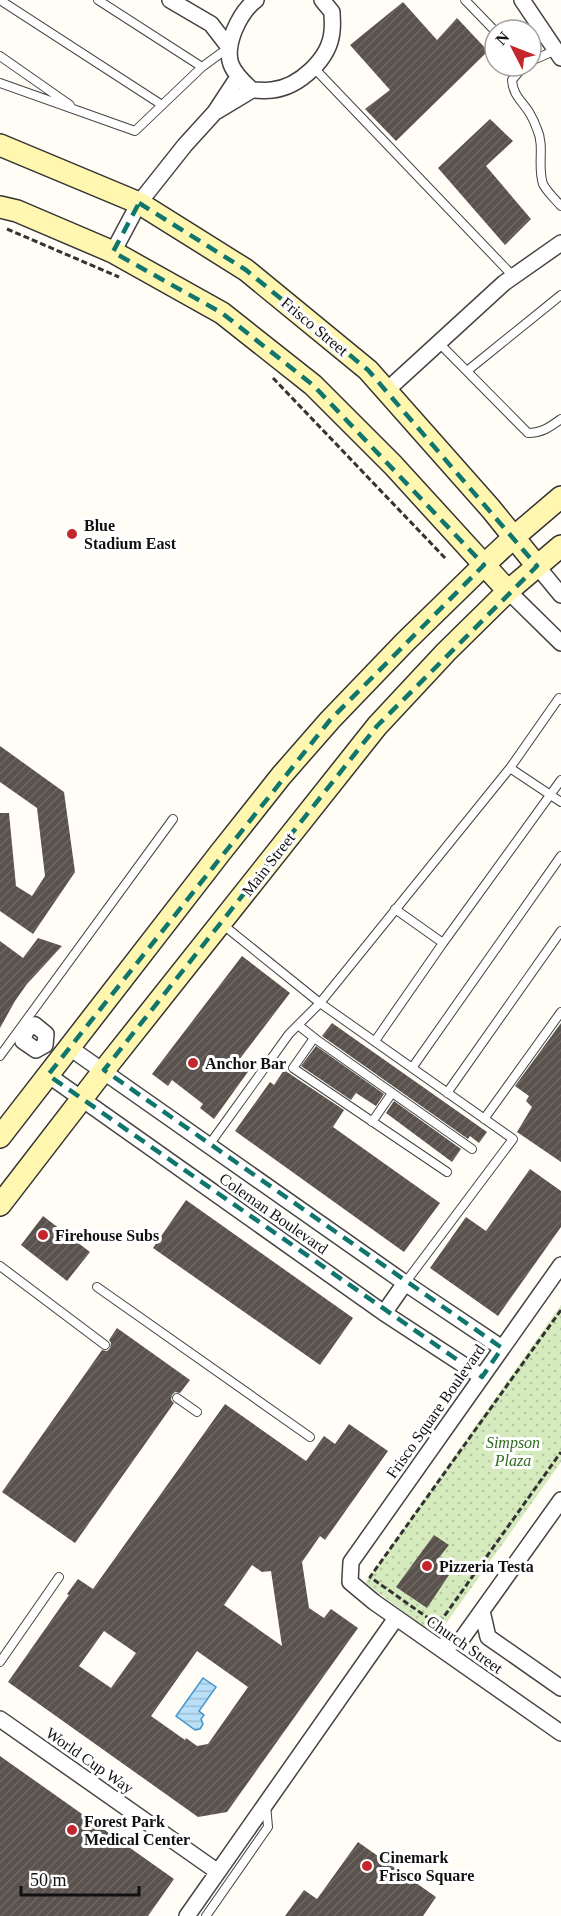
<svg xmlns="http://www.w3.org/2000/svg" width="561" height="1916" font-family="Georgia,serif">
	<defs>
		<pattern id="park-dots" width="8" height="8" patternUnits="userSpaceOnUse" patternTransform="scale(1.5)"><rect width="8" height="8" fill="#d5ebbd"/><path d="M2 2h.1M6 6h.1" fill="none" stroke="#b6c8a1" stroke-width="1.8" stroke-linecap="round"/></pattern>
		<pattern id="water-rules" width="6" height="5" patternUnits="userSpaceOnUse" patternTransform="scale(1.5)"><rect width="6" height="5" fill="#b9e0f7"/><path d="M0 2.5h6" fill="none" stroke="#9ebfd3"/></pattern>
		<pattern id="building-hatch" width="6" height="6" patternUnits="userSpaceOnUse" patternTransform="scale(1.5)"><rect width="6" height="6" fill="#5a524d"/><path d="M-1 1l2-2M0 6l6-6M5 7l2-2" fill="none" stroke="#6d6662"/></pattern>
	</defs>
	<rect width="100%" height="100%" fill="#fffdf5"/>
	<path fill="url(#park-dots)" d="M 561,1305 L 561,1462 L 437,1636 L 365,1583 Z"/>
	<path fill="url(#water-rules)" stroke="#3f96cf" stroke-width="1.5" d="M 203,1678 L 216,1687 L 199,1711 L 204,1715 L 201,1719 L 203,1724 L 200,1729 L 195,1730 L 176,1716 Z"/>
	<path fill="url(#building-hatch)" fill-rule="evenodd" d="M 403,2 L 437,40 L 457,18 L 488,51 L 396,141 L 365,109 L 390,90 L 350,45 Z
		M 490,119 L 513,141 L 486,166 L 531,219 L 505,245 L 438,168 Z
		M 0,746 L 64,792 L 75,872 L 33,934 L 0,911 L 0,813 L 9,813 L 16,886 L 32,896 L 45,876 L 37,808 L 0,782 Z
		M 38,938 L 62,946 L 27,984 L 15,1001 L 0,1028 L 0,941 L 23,958 Z
		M 242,956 L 290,993 L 239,1060 L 250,1069 L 214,1119 L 200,1108 L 203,1104 L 172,1080 L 168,1086 L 152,1074 Z
		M 332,1023 L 487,1132 L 479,1143 L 470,1136 L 468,1139 L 322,1036 Z
		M 561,1023 L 561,1162 L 517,1132 L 532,1107 L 526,1101 L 529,1096 L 515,1086 Z
		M 316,1046 L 384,1094 L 376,1106 L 356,1093 L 351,1100 L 301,1066 Z
		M 284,1070 L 344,1110 L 333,1127 L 440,1203 L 404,1252 L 235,1131 L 270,1082 L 274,1085 Z
		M 394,1101 L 461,1149 L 452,1162 L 386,1113 Z
		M 530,1169 L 561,1191 L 561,1227 L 498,1316 L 430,1268 L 466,1217 L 486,1231 Z
		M 186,1200 L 353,1318 L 320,1365 L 153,1248 Z
		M 43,1216 L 90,1252 L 67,1281 L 21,1245 Z
		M 117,1328 L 190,1380 L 180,1393 L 175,1392 L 172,1395 L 171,1400 L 174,1403 L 75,1543 L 2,1492 L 102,1350 L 107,1351 L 110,1348 L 111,1343 L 109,1340 Z
		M 225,1404 L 306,1461 L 324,1436 L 335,1444 L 349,1424 L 388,1451 L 325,1540 L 320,1536 L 302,1562 L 309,1608 L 324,1618 L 331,1609 L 358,1628 L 227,1812 L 198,1817 L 8,1682 L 69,1595 L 67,1594 L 78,1579 L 93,1589 ZM 252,1565 L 262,1572 L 271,1571 L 282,1646 L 224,1605 ZM 104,1631 L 136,1653 L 111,1688 L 79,1666 ZM 197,1651 L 248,1687 L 208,1744 L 197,1746 L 186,1738 L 185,1740 L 151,1716 Z
		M 434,1535 L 449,1545 L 437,1560 L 451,1572 L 427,1608 L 396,1587 Z
		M 0,1756 L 174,1879 L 148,1916 L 0,1916 Z
		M 358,1842 L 436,1897 L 423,1916 L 285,1916 L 304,1890 L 317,1899 Z"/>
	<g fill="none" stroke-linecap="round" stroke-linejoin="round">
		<g stroke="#444" stroke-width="10">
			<path id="lane" d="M 0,0 L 162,105
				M 98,0 L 202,67
				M 465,0 L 495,31
				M 0,56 L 70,105
				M 531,61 L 556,50
				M 524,66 L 512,80 C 513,95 521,100 529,112 C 532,117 535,123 537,129 C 545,146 537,166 543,184 C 547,192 555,199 561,206
				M 314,68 L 513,276
				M 0,83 L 135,131 L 202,67 L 228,48
				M 439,343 L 528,433 C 542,433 550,427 561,419
				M 467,371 L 561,295
				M 510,768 L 559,698 L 561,700
				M 222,924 L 320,1003 L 513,1139 L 405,1283
				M 443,943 L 561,780
				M 298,1025 L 317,1040 L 472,1149
				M 314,1038 L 293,1068 L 447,1172
				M 375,1041 L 443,943 L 395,909
				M 0,1056 L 173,819
				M 412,1068 L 561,856
				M 447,1093 L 561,931
				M 484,1119 L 561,1012
				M 372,1122 L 392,1093
				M 209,1145 L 289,1034 L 320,1003 L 510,768 L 561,802
				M 0,1266 L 105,1345
				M 97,1287 L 310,1437
				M 177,1398 L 197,1412
				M 0,1662 L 59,1577
				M 206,1916 L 268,1827 L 266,1805"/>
		</g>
		<g stroke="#444" stroke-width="18">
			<path id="street" d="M 170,0 L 211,24 L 228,46
				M 256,0 C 245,8 239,19 234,31 C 223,60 231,71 252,90 C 259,90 265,91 272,90 C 299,87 330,59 332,31 C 333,24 332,18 332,12 L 322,0
				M 522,0 L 561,58
				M 217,111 L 252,90
				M 113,252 L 139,203 L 185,145 L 215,112 L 238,77
				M 386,391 L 504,283 L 561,243
				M 537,566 L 561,595
				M 508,591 L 561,643
				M 35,1025 L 46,1034 L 45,1045 L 36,1050 L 23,1041 L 26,1030 Z
				M 70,1048 L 405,1283 L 502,1348
				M 48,1075 L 384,1313 L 482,1377
				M 561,1265 L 351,1562 L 350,1582 L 374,1602 L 561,1733
				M 384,1313 L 405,1283
				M 482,1611 L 488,1637 L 561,1688
				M 439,1647 L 461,1640 L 561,1500
				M 0,1719 L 218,1872
				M 187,1916 L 396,1618"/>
		</g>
		<g stroke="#333" stroke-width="24">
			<path id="secondary" d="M 0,145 L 139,203 L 246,270 L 368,370 L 491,509 L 537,566
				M 0,207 L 17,211 L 113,252 L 222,313 L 313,385 L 393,465 L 508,591
				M 0,1137 L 220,853 L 281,776 L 330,720 L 405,642 L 484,565 L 514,537 L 561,497
				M 0,1205 L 104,1070 L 377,726 L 446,652 L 508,591 L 561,546"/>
		</g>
		<path stroke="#333" stroke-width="3" stroke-dasharray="6 3" stroke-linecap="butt" d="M 7,229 L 119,277
			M 273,378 L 446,559
			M 561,1310 L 370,1577 L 438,1625 L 561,1452"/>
		<use href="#lane" stroke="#fff" stroke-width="8"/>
		<use href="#street" stroke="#fff" stroke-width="15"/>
		<use href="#secondary" stroke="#fff6b0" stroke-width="21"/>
	</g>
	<path fill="none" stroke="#0f766e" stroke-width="4.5" stroke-dasharray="12 8" stroke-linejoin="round" d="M 139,203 L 246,270 L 368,370 L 537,566 L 377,726 L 104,1070 L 502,1348 L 482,1377 L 48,1075 L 330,720 L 484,565 L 313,385 L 222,313 L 113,252 Z"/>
	<g fill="#c4262e" stroke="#fff" stroke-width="2">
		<circle cx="72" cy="534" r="6"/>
		<circle cx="193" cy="1063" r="6"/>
		<circle cx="43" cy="1235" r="6"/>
		<circle cx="427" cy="1566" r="6"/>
		<circle cx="72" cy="1830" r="6"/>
		<circle cx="367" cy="1866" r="6"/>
	</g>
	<g text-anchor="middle" stroke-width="6" stroke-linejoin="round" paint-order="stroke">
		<g font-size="16" fill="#111" stroke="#fff">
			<text transform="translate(315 326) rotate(40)" y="6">Frisco Street</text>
			<text transform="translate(268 864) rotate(-52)" y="6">Main Street</text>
			<text transform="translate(274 1213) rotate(35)" y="6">Coleman Boulevard</text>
			<text transform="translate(435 1411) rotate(-55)" y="6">Frisco Square Boulevard</text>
			<text transform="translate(465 1644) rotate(35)" y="6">Church Street</text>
			<text transform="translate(90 1760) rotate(35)" y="6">World Cup Way</text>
		</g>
		<g font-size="16" font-weight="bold" fill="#111" stroke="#fff" text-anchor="start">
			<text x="84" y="531">Blue<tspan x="84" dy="18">Stadium East</tspan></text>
			<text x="205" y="1069">Anchor Bar</text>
			<text x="55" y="1241">Firehouse Subs</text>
			<text x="439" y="1572">Pizzeria Testa</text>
			<text x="84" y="1827">Forest Park<tspan x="84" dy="18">Medical Center</tspan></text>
			<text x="379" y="1863">Cinemark<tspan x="379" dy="18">Frisco Square</tspan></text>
		</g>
		<g font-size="16" font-style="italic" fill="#2f6b1f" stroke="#fff">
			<text x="513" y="1448">Simpson<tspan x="513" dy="18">Plaza</tspan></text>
		</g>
	</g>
	<g transform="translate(513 48) rotate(312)"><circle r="28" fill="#ffffff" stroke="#a0a0a0" stroke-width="1.5"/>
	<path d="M0-4.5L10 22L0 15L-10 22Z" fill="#c4262e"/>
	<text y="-9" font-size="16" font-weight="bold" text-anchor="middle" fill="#111111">N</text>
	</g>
	<path d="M21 1886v9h118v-9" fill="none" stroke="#111111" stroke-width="3"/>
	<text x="30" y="1886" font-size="18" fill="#111111" stroke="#ffffff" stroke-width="4.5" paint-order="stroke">50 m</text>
</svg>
